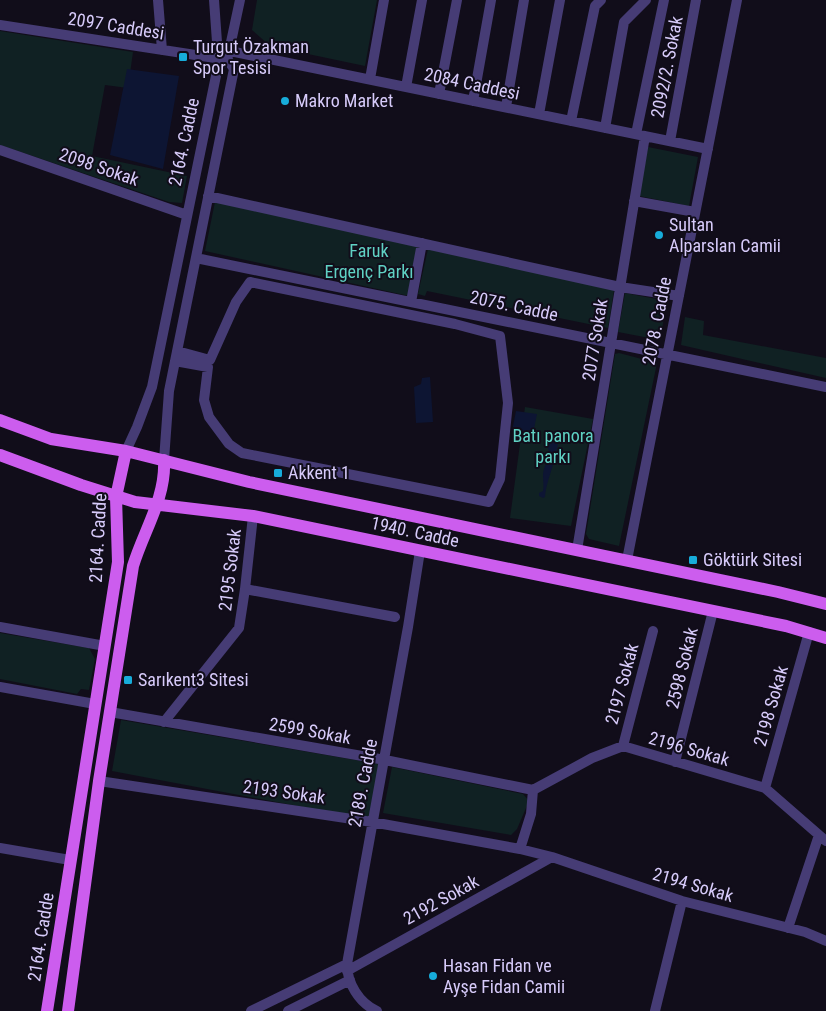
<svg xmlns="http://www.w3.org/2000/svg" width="826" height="1011" font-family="'Roboto Condensed',sans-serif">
	<rect width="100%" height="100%" fill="#110d1a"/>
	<path fill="#102123" d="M 257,0 L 377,0 L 365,66 L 270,46 L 252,30 Z
		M 0,31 L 133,52 L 128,88 L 105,85 L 92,156 L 187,176 L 182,203 L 169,202 L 0,145 Z
		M 648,147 L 698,157 L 689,206 L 639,196 Z
		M 215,202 L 418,246 L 409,296 L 205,251 Z
		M 428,249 L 614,290 L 608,328 L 427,291 L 425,296 L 418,294 Z
		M 625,293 L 667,301 L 660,340 L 618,332 Z
		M 685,317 L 704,321 L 703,335 L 826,358 L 826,378 L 681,345 Z
		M 619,353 L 657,363 L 619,546 L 589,539 L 586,534 L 615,354 Z
		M 525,407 L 593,419 L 571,526 L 510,518 Z
		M 0,633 L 89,648 L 95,659 L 89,690 L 81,689 L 77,694 L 0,679 Z
		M 121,720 L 379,764 L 369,817 L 361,818 L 112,771 Z
		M 392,767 L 523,794 L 529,801 L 517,829 L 511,835 L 383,813 Z"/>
	<path fill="#0d1533" d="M 127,69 L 179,76 L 163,169 L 110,155 Z
		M 430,377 L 433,422 L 416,423 L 414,387 L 421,384 L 422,378 Z
		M 516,411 L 537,414 L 534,429 L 527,434 L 512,431 Z
		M 555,441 L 558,444 C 556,452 554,460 552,468 C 549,478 546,486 545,497 L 543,498 L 539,496 L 539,493 L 543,491 C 544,485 543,480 543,474 C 544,463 553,457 547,446 L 549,442 Z"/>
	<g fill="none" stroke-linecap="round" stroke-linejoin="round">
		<path stroke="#463c75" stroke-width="10" d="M 158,0 L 162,50
			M 214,0 L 217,42
			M 0,25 L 228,60
			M 230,51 L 708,149
			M 228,56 L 240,0
			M 370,79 L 384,0
			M 406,87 L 422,0
			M 439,94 L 457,0
			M 473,101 L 491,0
			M 506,107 L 524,0
			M 539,114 L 560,0
			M 571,121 L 595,6 L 601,0
			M 605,128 L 624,22 L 646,0
			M 636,134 L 664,0
			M 670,141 L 696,0
			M 0,150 L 187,215
			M 208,196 L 620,287 L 679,296
			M 634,201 L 695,212
			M 196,258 L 826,387
			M 411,302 L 422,243
			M 175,361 L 208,367 L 204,400 L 209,417 L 229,444 L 242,453 L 489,502 L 500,479 L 508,403 L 500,336 L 455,324 L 250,282 L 236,302 L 210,360 L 177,351
			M 126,451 L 137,427 L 152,387 L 218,66 L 228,60
			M 164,460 L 169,391 L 234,69 L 228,60
			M 577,550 L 645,136
			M 627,560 L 737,0
			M 245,589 L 395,617
			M 0,627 L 105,646
			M 0,687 L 95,704
			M 110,712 L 385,760 L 533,790
			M 164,722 L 239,628 L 245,589 L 253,516
			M 623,746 L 653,631
			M 675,762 L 713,611
			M 99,781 L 372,822 L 520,849 L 552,857 L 682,901 L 805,932 L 826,941
			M 765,788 L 809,632
			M 533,790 L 592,758 L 623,746 L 765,788 L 826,841
			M 0,848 L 70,860
			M 520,849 L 531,814 L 533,790
			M 788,928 L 819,835
			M 347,971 L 552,857
			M 251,1011 L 347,964
			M 288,1011 L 350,980
			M 377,1011 C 359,1003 347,983 347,964 L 408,627 L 420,551
			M 655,1011 L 682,901"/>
		<path stroke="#cc5dee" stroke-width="12" d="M 0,420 L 51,439 L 126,451 L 249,482 L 778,592 L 826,604
			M 0,455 L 81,485 L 135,502 L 253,516 L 786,626 L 826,638
			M 47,1011 L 118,562 L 116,497 L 126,451
			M 68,1011 L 99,781 L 133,566 C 144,530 166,498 164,460"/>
	</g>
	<g fill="#17acda" stroke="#110d1a" stroke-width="2">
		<rect x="178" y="52" width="10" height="10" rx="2.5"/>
		<circle cx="285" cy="101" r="5"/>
		<circle cx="659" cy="235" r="5"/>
		<rect x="273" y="468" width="10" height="10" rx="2.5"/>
		<rect x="688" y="555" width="10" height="10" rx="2.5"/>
		<rect x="123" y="675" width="10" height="10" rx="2.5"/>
		<circle cx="433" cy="976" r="5"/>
	</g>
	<g text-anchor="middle" stroke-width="4" stroke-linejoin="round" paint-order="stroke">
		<g font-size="18" fill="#d7cbfa" stroke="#110d1a">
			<text transform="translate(116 26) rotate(9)" y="6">2097 Caddesi</text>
			<text transform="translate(667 67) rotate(-79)" y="6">2092/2. Sokak</text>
			<text transform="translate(472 84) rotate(12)" y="6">2084 Caddesi</text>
			<text transform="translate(184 142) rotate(-78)" y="6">2164. Cadde</text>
			<text transform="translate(99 167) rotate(19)" y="6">2098 Sokak</text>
			<text transform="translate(514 306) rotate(12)" y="6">2075. Cadde</text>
			<text transform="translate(657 321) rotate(-79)" y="6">2078. Cadde</text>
			<text transform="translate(595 340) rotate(-81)" y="6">2077 Sokak</text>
			<text transform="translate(415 532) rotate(12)" y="6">1940. Cadde</text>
			<text transform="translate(98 538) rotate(-87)" y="6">2164. Cadde</text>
			<text transform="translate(230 570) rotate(-83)" y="6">2195 Sokak</text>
			<text transform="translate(682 668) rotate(-76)" y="6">2598 Sokak</text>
			<text transform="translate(622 684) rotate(-75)" y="6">2197 Sokak</text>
			<text transform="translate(771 706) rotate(-74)" y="6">2198 Sokak</text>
			<text transform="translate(310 731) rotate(10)" y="6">2599 Sokak</text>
			<text transform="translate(689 749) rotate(16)" y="6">2196 Sokak</text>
			<text transform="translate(363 783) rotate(-79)" y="6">2189. Cadde</text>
			<text transform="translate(284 792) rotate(8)" y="6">2193 Sokak</text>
			<text transform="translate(693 885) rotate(16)" y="6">2194 Sokak</text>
			<text transform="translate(441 900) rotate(-29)" y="6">2192 Sokak</text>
			<text transform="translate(41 937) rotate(-81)" y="6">2164. Cadde</text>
		</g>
		<g font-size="18" fill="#d7cbfa" stroke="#110d1a" text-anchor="start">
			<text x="193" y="53">Turgut Özakman<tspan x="193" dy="21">Spor Tesisi</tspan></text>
			<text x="295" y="107">Makro Market</text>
			<text x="669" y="231">Sultan<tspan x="669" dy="21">Alparslan Camii</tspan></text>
			<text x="288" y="479">Akkent 1</text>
			<text x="703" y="566">Göktürk Sitesi</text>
			<text x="138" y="686">Sarıkent3 Sitesi</text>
			<text x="443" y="972">Hasan Fidan ve<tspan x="443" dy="21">Ayşe Fidan Camii</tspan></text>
		</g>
		<g font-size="18" fill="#60d1c4" stroke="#110d1a">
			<text x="369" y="257">Faruk<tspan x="369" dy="21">Ergenç Parkı</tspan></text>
			<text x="553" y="442">Batı panora<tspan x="553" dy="21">parkı</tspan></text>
		</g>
	</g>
</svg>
